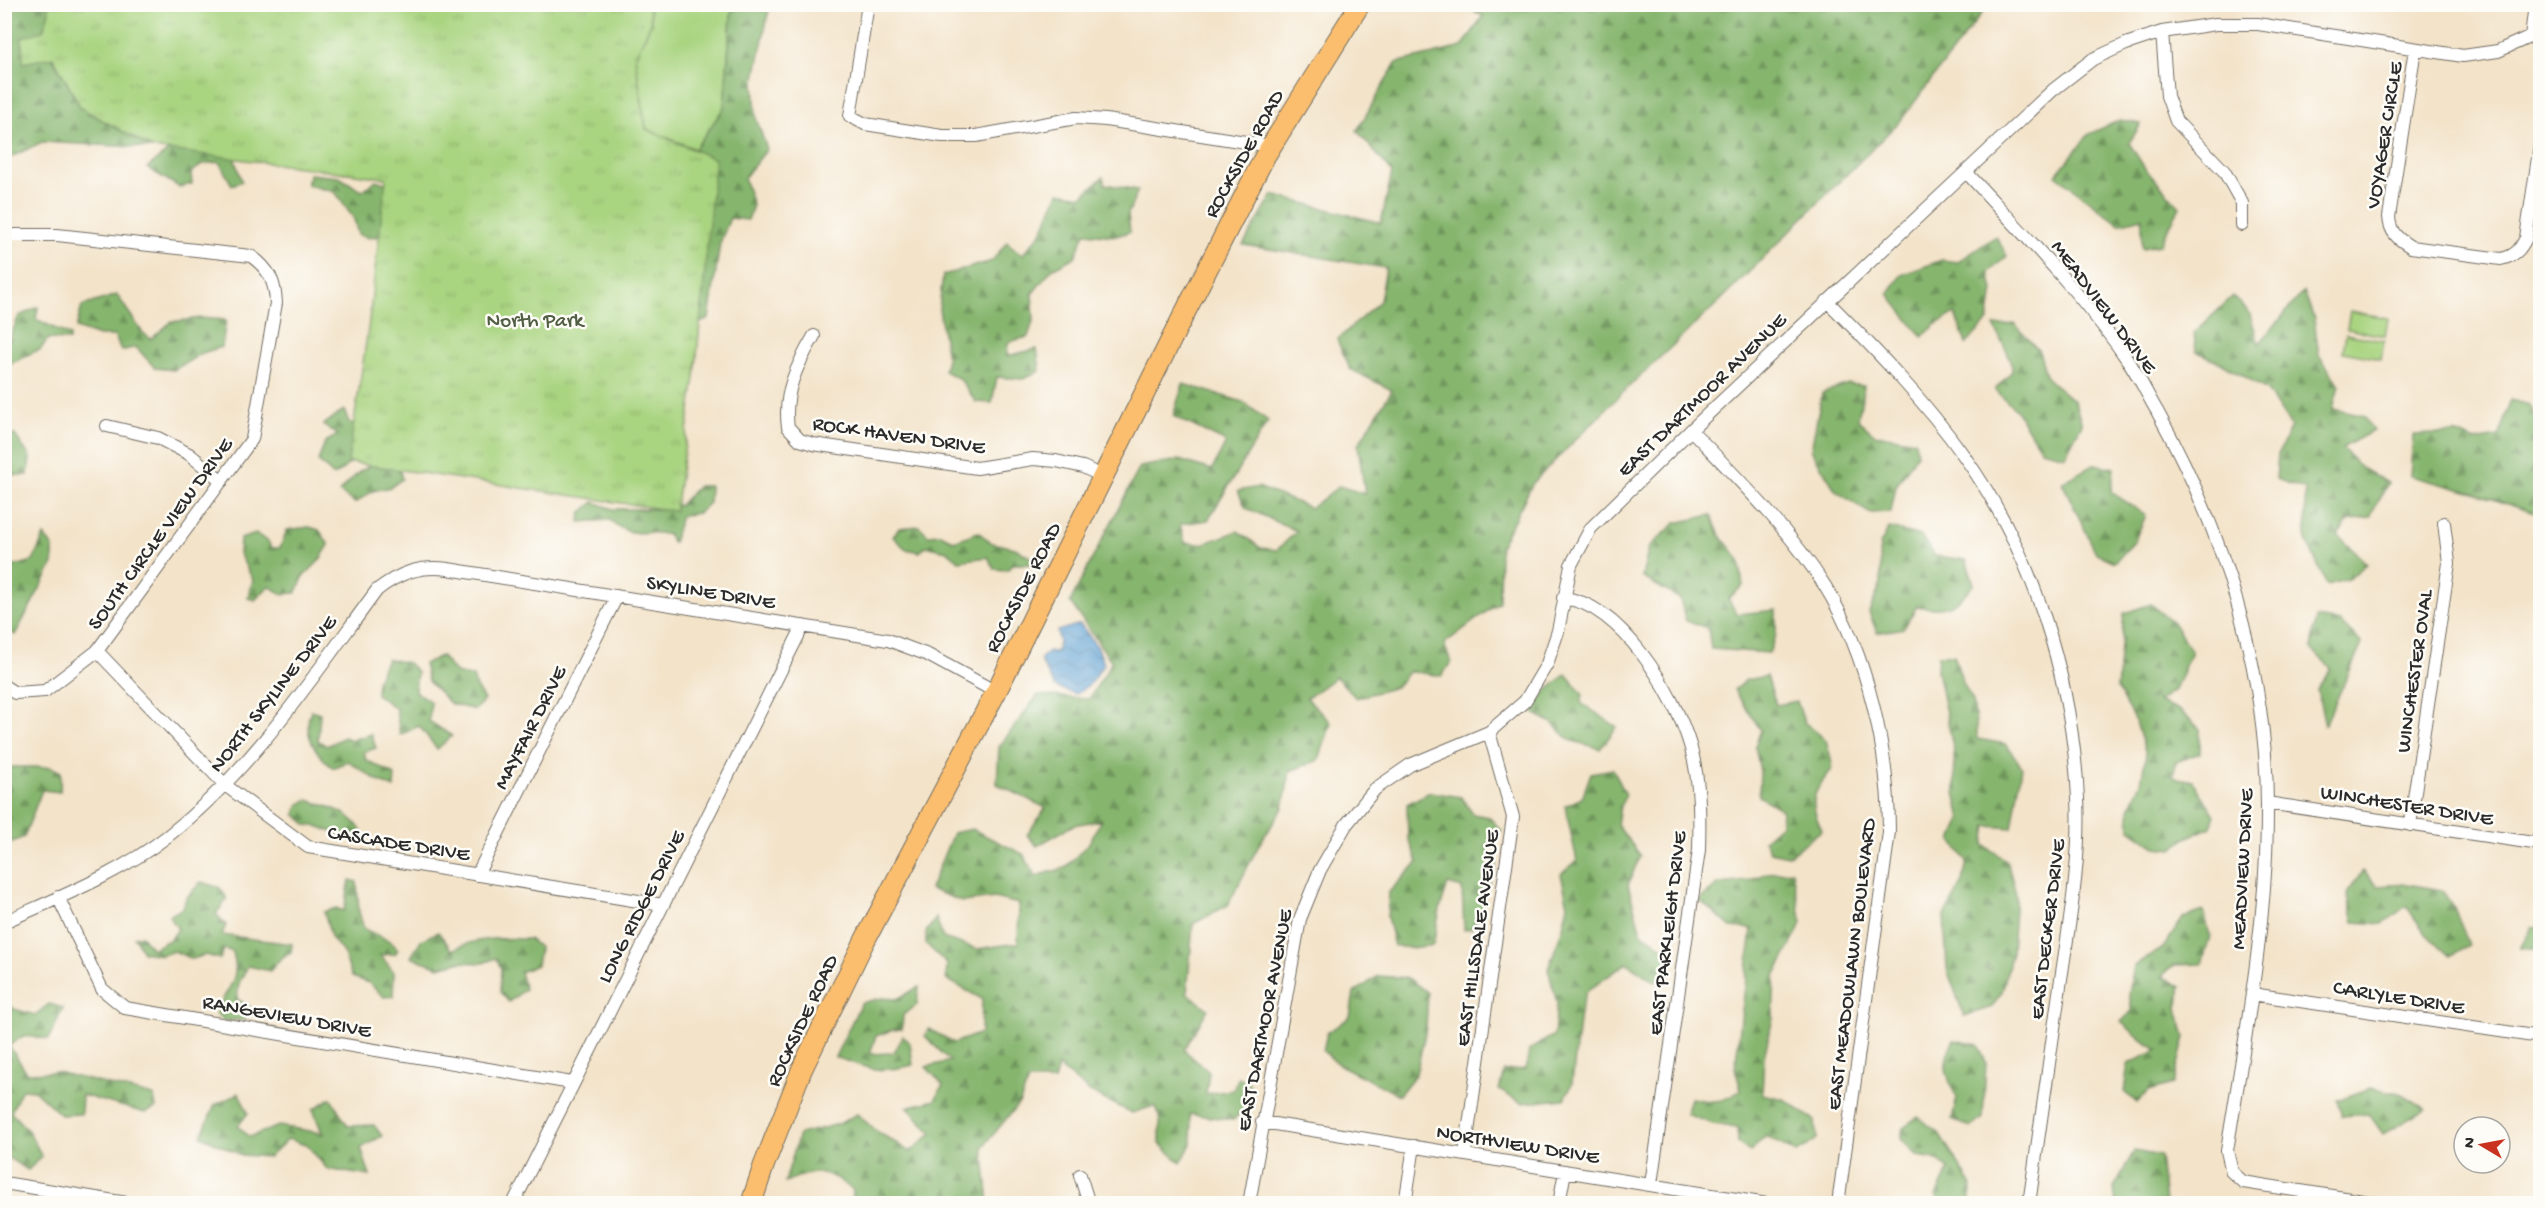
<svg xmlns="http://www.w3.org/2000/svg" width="2545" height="1208" font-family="'Gochi Hand',sans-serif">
	<defs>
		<pattern id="forest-firs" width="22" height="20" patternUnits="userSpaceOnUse" patternTransform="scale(1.5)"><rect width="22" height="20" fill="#86b66e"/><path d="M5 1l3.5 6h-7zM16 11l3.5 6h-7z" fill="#6e945b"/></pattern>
		<pattern id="park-tufts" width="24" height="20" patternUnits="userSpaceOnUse" patternTransform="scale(1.5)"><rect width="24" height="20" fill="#a9d480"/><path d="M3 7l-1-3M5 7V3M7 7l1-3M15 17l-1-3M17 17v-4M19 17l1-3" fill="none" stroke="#92b66f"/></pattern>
		<pattern id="water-waves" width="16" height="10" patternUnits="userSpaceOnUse" patternTransform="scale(1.5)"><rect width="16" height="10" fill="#60a2d4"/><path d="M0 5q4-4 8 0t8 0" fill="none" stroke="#4f84ac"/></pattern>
	</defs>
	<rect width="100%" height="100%" fill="#fdfcf7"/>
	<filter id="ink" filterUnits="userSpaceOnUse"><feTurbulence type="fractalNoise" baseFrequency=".0167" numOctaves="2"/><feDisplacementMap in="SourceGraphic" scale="12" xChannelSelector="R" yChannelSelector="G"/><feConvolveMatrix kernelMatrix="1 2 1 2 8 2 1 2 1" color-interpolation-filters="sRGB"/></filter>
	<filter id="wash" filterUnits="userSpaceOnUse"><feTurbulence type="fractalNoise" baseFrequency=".008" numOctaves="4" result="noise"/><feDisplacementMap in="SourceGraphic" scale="24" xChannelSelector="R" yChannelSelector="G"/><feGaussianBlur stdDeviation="1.35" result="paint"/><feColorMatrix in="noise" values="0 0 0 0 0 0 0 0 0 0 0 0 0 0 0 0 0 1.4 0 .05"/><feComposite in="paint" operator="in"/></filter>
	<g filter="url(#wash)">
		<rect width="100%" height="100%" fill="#f3e3c9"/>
		<path fill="#a9d480" stroke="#6a8056" stroke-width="1.5" d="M 649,5 L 732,5 L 724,108 L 695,149 L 646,129 L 635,57 L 651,23 Z
			M 2350,311 L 2388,318 L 2385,336 L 2347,329 Z
			M 2346,334 L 2384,341 L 2381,359 L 2343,352 Z"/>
		<path fill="url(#forest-firs)" stroke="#58704c" stroke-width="1.5" d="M 5,5 L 48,5 L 49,12 L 43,31 L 52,57 L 81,108 L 152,148 L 42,142 L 5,160 Z
			M 732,5 L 770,5 L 754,82 L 756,118 L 767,149 L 744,178 L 753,205 L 748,220 L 730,218 L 720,243 L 709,319 L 693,326 L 711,181 L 695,149 L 724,108 Z
			M 1463,5 L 1988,5 L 1901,120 L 1720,301 L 1619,396 L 1533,483 L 1500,547 L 1499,602 L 1444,644 L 1451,662 L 1442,676 L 1409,671 L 1396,687 L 1356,698 L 1336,677 L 1307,698 L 1331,723 L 1319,760 L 1290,771 L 1283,808 L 1260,843 L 1228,905 L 1193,924 L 1187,993 L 1208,1009 L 1184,1050 L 1209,1072 L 1206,1094 L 1233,1090 L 1239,1077 L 1249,1083 L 1253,1101 L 1233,1120 L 1190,1114 L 1192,1142 L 1181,1163 L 1160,1144 L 1160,1115 L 1154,1106 L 1132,1113 L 1090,1092 L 1058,1066 L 1054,1081 L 1028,1081 L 1020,1102 L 983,1147 L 989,1203 L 850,1203 L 853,1190 C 823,1169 820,1168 785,1182 L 799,1134 L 839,1124 L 857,1114 L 875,1130 L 910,1152 L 932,1133 L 907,1107 L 935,1100 L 943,1085 L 926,1067 L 950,1061 L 925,1036 L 929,1029 L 954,1043 L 981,1033 L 982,999 L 946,979 L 947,964 L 926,944 L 926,932 L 936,918 L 943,938 L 977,949 L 1018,943 L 1019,904 L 994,898 L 963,902 L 930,889 L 953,833 L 972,829 L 1023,854 L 1036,876 L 1065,868 L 1089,843 L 1101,820 L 1073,825 L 1037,846 L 1027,835 L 1046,808 L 997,784 L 999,747 L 1038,695 L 1089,699 L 1112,662 L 1070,602 L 1140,467 L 1179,460 L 1212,470 L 1226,442 L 1173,416 L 1183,384 L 1243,402 L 1268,421 L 1208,520 L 1180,524 L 1185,543 L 1202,544 L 1238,531 L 1261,548 L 1277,550 L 1297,531 L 1246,508 L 1238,491 L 1258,487 L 1311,508 L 1339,486 L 1365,494 L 1358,445 L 1392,390 L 1350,369 L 1337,340 L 1380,301 L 1386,268 L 1243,245 L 1273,195 L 1381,223 L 1392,172 L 1357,131 L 1396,63 L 1462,47 L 1483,16 Z
			M 2120,120 L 2141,124 L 2129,143 L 2146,170 L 2180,207 L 2159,245 L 2142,248 L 2142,218 L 2119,224 L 2056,175 L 2089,134 Z
			M 187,136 L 228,140 L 242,181 L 232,185 L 219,162 L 203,164 L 191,173 L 192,184 L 179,187 L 147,168 Z
			M 309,174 L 339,177 L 362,191 L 376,180 L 393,186 L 385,234 L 370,238 L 358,235 L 354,219 L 335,192 L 307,185 Z
			M 1103,177 L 1105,184 L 1138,190 L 1128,214 L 1130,232 L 1116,236 L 1085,233 L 1075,257 L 1052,269 L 1032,294 L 1034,318 L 1028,337 L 1008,342 L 1007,356 L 1037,349 L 1040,371 L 1023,379 L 997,377 L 992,403 L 976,402 L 960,379 L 944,371 L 947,358 L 939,309 L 943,275 L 992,261 L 1007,242 L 1022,255 L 1041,233 L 1059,192 L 1082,196 Z
			M 1996,236 L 2007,256 L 1989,272 L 1993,290 L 1988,321 L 1966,344 L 1955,313 L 1937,324 L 1922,337 L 1888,294 L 1901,275 L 1942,260 L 1958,262 Z
			M 2304,291 L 2314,319 L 2319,355 L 2339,385 L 2333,409 L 2364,416 L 2373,431 L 2342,448 L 2361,468 L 2388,483 L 2370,517 L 2348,521 L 2338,535 L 2367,564 L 2348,579 L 2327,585 L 2306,540 L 2305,489 L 2276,479 L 2278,455 L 2291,426 L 2267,390 L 2227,366 L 2196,351 L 2194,333 L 2233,296 L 2249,312 L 2259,344 Z
			M 117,295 L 142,332 L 151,339 L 171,322 L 201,318 L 226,320 L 222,347 L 202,353 L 174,370 L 155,368 L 136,347 L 121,351 L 115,336 L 99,336 L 76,328 L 82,306 Z
			M 38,307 L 36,319 L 70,336 L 69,340 L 48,339 L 40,350 C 26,353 19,363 5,365 L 5,349 L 19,316 Z
			M 2015,324 L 2039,351 L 2047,378 L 2074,401 L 2082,424 L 2065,456 L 2041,450 L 2016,410 L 1995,390 L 2012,371 L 2011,360 L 1994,326 Z
			M 1848,384 L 1864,386 L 1858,420 L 1874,434 L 1915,441 L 1917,454 L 1896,486 L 1891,512 L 1869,513 L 1836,491 L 1811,450 L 1822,393 Z
			M 2511,400 L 2529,405 L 2540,429 L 2540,515 L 2478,494 L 2410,476 L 2413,435 L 2455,433 L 2474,441 L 2498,437 Z
			M 344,410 L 349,422 L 365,433 L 360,455 L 334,476 L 318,461 L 325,442 L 338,435 L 323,425 Z
			M 4,434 L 15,435 L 30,457 L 28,475 L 5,475 Z
			M 384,457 L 396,457 L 402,479 L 391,487 L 373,491 L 355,503 L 339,492 L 359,472 Z
			M 2095,464 L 2114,468 L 2111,492 L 2146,515 L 2134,542 L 2115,562 L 2096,553 L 2062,482 Z
			M 698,486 L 710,486 L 709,503 L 698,513 L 681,516 L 673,543 L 668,535 C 644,527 635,542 610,520 L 580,522 L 581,513 L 594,502 L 613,509 L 657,509 L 680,505 Z
			M 1711,515 L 1720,535 L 1739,559 L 1743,586 L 1728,599 L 1737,614 L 1776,610 L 1776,635 L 1769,653 L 1711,649 L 1708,628 L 1686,621 L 1680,599 L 1642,577 L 1649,547 L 1676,523 Z
			M 919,526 L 928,535 L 941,534 L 954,541 L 978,532 L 992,543 L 1015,548 L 1035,560 L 1032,564 L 1013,564 L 1007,570 L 994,569 L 988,557 L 959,561 L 947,551 L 926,546 L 920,552 L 906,549 L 893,537 L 899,528 Z
			M 309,527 L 319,530 L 329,545 L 319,561 L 304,576 L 296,593 L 281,594 L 269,586 L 255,600 L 248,598 L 253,580 L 239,553 L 240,539 L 256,534 L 268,541 L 271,548 L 280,548 L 287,530 Z
			M 1889,528 L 1921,536 L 1935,556 L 1966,560 L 1974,584 C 1953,607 1948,612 1917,606 L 1904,628 L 1877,633 L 1869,612 L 1881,584 L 1880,545 Z
			M 44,536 L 53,547 L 53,564 L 15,635 L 5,629 L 5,569 L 33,561 Z
			M 2151,604 L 2173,622 L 2191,651 L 2175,690 L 2158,701 L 2179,710 L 2200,729 L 2200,753 L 2176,762 L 2173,777 L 2193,781 L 2215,815 L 2211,827 L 2184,839 L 2173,849 L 2156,847 L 2130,829 L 2129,809 L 2141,783 L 2146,754 L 2137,725 L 2117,689 L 2124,613 Z
			M 2316,618 L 2340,622 L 2362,644 L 2325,725 L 2317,690 L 2331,668 L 2311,649 Z
			M 1938,655 L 1954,655 L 1963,683 L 1973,701 L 1978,739 L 2006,744 L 2022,767 L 2012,828 L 1987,826 L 1984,845 L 2007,861 L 2016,894 L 2012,952 L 2002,992 L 1992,1007 L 1964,1016 L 1947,969 L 1944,916 L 1963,882 L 1967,861 L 1952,841 L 1961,819 L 1955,792 L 1954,751 L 1937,671 Z
			M 441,656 L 456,673 L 473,677 L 476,687 L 484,700 L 475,710 L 451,704 L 428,681 L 424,664 Z
			M 387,659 L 408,663 L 417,672 L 415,691 L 431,702 L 429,721 L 452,736 L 437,749 L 419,726 L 400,735 L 396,709 L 376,694 L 377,680 Z
			M 1566,674 L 1583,695 L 1581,703 L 1617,727 L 1600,749 L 1570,740 L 1552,723 L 1533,713 L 1544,693 Z
			M 1767,676 L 1776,705 L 1797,701 L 1804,722 L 1826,740 L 1833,768 C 1813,793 1807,800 1822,830 L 1788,856 L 1770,852 L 1764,840 L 1781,825 L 1782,810 L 1759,796 L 1760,771 L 1755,746 L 1761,730 L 1734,690 L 1746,680 Z
			M 311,710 L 320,713 L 318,740 L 327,746 L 344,737 L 352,740 L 371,734 L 376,748 L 364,752 L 366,760 L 395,775 L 394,788 L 378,781 L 348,761 L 333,768 C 315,753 302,733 311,710 Z
			M 5,767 L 51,767 L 61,772 L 60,792 L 42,790 L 24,837 L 10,843 L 5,836 Z
			M 1613,769 L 1626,795 L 1620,806 L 1617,825 L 1640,855 L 1628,885 L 1641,932 L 1674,955 L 1672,970 L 1655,982 L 1627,963 L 1586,992 L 1580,1013 L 1572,1083 L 1565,1099 L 1521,1103 L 1499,1090 L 1504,1071 L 1526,1069 L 1529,1050 L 1554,1035 L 1557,1003 L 1548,969 L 1563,927 L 1568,905 L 1561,874 L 1577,861 L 1565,806 L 1582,798 L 1591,773 Z
			M 1430,792 L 1461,797 L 1473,814 L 1489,817 L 1502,831 L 1486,847 L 1497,865 L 1485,895 L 1480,926 L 1464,930 L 1462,888 L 1448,884 L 1440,909 L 1433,945 L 1411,948 L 1394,946 L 1387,917 L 1389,892 L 1418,862 L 1408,838 L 1407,804 Z
			M 308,800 C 330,807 350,811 362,832 L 346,838 L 320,827 L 307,825 L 295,814 L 299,804 Z
			M 1792,871 L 1802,923 L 1775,976 L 1773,1018 L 1764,1057 L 1762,1094 L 1784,1099 L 1815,1121 L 1817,1139 L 1797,1153 L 1766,1136 L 1750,1152 L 1738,1143 L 1737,1128 L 1713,1124 L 1686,1114 L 1691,1098 C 1714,1103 1722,1103 1741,1090 L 1735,1068 L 1752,929 L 1731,927 L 1699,900 L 1719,884 L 1747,881 L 1767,873 Z
			M 2363,871 L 2378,886 L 2407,884 L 2442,890 L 2455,910 L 2469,945 L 2450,956 L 2426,934 L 2406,906 L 2383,924 L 2354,922 L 2347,894 Z
			M 350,880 L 357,882 L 359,912 L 364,929 L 390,941 L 398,949 L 395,954 L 380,955 L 394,972 L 393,996 L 384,997 L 369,983 L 352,977 L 344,954 L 331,937 L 324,912 L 336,908 L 344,911 Z
			M 201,882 L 220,888 L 227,899 L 216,914 L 226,925 L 222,935 L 292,944 L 291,953 L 281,958 L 270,971 L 248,966 L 239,983 L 237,999 L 250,1007 L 245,1020 L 223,1021 L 215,1013 C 227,988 241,981 233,952 L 224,949 L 220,959 L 206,955 L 192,959 L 174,951 L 162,955 L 143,952 L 134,937 L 141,935 L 152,949 L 171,939 L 178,929 L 169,916 L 183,908 L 186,898 Z
			M 2204,911 L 2210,936 L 2202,964 L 2174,965 L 2162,976 L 2181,987 L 2177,1008 L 2185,1037 L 2173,1084 L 2148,1091 L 2137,1103 L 2124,1092 L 2128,1064 L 2158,1050 L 2143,1041 L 2121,1022 L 2132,1011 L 2129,994 L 2134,966 L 2164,947 L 2183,918 Z
			M 2540,927 L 2540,950 L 2520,948 L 2532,928 Z
			M 438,932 L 452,950 C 477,937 501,938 529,939 L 540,948 L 537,965 L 520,972 L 525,989 L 509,1002 L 500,992 L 501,968 L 496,958 L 483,963 L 458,962 L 439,967 L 411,957 L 421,940 Z
			M 1378,976 L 1408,978 L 1428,993 L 1426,1029 L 1416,1074 L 1399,1095 L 1338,1064 L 1323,1051 L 1327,1033 L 1350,1017 L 1354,993 Z
			M 919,987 L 917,1005 L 903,1015 L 902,1029 L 892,1030 L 876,1036 L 870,1054 L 894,1053 L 903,1036 L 910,1043 L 913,1065 C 875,1074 870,1069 835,1057 L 861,1003 L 882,998 L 897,999 Z
			M 4,999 L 14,1009 L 35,1015 L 49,1004 L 63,1008 L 49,1039 L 23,1036 L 9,1046 L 27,1073 L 57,1072 L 154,1096 L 156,1108 L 145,1113 L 82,1095 L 81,1114 L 61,1115 L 34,1090 L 22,1089 L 11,1112 L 29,1132 L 42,1156 L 28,1170 L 5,1156 Z
			M 1954,1040 L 1978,1045 L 1986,1062 L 1983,1118 L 1971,1127 L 1952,1119 L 1957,1098 C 1945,1076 1941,1062 1954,1040 Z
			M 2371,1088 L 2400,1093 L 2426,1109 L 2383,1134 L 2369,1114 L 2342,1116 L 2337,1100 Z
			M 239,1093 L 248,1113 L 238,1126 L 249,1137 L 279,1126 L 322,1133 L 313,1109 L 331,1098 L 348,1126 L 374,1125 L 382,1136 L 361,1148 L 370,1176 L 327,1169 L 308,1146 L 288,1139 L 269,1157 L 241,1155 L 201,1136 L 215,1105 Z
			M 1918,1117 L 1939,1133 L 1972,1186 L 1969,1203 L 1940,1203 L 1936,1196 L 1949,1169 L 1935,1159 L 1918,1156 L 1901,1139 L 1903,1127 Z
			M 2134,1151 L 2160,1156 L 2165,1203 L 2116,1203 L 2114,1188 Z"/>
		<path fill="url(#park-tufts)" stroke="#6a8056" stroke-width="1.5" d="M 48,5 L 649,5 L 651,23 L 635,57 L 646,129 L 715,159 L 695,378 L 675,511 L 348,462 L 368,329 L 386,178 L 152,148 L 81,108 L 53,57 L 23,63 L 22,37 L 43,31 L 49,12 Z"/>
		<path fill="url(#water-waves)" stroke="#466680" stroke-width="1.5" d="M 1080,624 L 1098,648 L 1104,664 L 1090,684 L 1076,694 L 1055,687 L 1040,660 L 1048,651 L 1056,652 L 1059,642 L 1057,631 Z"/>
	</g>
	<g filter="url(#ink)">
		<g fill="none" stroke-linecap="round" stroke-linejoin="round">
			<g stroke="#716b62" stroke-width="14">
				<path id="minor" d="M 868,4 L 850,116 L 865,124 L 942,136 L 976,136 L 1076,118 L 1106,120 L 1271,146
					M 2162,32 L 2167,96 L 2176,121 L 2224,171 L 2242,203 L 2242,225
					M 2531,37 L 2535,4
					M 2415,49 L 2389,217 C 2390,233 2398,239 2411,247 L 2501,259 C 2515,256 2520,250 2526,238 L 2540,144
					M 1967,173 C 2024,235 2084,295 2131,365 C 2140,379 2148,396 2157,411 C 2223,530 2267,669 2267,805 C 2268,921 2245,1037 2227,1151 L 2232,1172 L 2243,1182 L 2382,1204
					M 4,237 L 10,235 L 57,235 L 251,256 C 269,269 275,281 276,303 L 252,439 L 97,651 L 45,691 L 15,693 L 4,686
					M 1827,301 C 1876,350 1924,400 1964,456 C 2034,554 2072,678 2078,798 C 2081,859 2070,919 2061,979 C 2050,1054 2040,1129 2029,1204
					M 814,336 C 797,365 783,393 788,427 L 800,440 L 813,444 L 977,468 L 1033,459 L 1056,461 L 1083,467 L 1104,477
					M 107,426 L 158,438 L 189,454 L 222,481
					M 1691,430 C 1738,479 1789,529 1825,586 C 1868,656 1889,752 1889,832 L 1838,1204
					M 1563,598 C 1620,603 1675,694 1690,745 C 1700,779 1700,814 1699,850 L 1651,1184
					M 97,651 L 225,785 L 308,847 L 663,905
					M 2267,803 L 2540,844
					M 2410,825 L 2449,563 L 2444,523
					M 477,875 L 617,596
					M 58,897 L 102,989 L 125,1008 L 572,1083
					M 4,922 C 60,897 121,873 169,835 C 253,769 314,675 377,590 C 399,573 420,565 448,569 L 888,640 L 928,655 L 996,692
					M 2252,994 L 2540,1037
					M 1262,1122 L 1767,1204
					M 1465,1153 L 1513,817 L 1489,732
					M 1080,1175 L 1089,1204
					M 4,1183 L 133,1204
					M 513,1204 L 803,626
					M 1249,1204 L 1300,919 L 1320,870 L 1346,825 L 1375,789 L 1410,765 L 1489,732 L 1525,701 L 1547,664 L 1558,631 L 1571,565 L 1591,528 L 1691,430 L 2053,90 L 2093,59 L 2126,44 L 2162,32 L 2216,24 L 2258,24 L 2463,56 L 2498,51 L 2540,32
					M 1405,1204 L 1414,1146
					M 1559,1204 L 1565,1171"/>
			</g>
			<g stroke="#716b62" stroke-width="22">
				<path id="primary" d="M 751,1204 L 764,1165 L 802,1069 L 865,940 L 996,692 L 1173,336 L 1265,156 L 1360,4"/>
			</g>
			<use href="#minor" stroke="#fff" stroke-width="12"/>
			<use href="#primary" stroke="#fabe6e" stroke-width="20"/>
		</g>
	</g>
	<g text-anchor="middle" stroke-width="5" stroke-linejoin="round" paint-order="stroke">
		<g font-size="21" fill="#2b2b2b" stroke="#fdfcf7">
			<text transform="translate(2383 135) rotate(-81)" y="7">VOYAGER CIRCLE</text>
			<text transform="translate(1243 153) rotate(-61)" y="7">ROCKSIDE ROAD</text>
			<text transform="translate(2105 306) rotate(53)" y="7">MEADVIEW DRIVE</text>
			<text transform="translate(1701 394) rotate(-44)" y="7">EAST DARTMOOR AVENUE</text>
			<text transform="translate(899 434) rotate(8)" y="7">ROCK HAVEN DRIVE</text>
			<text transform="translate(159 533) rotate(-54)" y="7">SOUTH CIRCLE VIEW DRIVE</text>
			<text transform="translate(1022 587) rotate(-63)" y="7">ROCKSIDE ROAD</text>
			<text transform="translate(711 591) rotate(9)" y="7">SKYLINE DRIVE</text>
			<text transform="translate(2413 671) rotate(-82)" y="7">WINCHESTER OVAL</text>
			<text transform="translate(272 693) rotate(-52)" y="7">NORTH SKYLINE DRIVE</text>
			<text transform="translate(529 727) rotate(-63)" y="7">MAYFAIR DRIVE</text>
			<text transform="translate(2407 804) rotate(9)" y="7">WINCHESTER DRIVE</text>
			<text transform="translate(399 842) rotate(9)" y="7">CASCADE DRIVE</text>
			<text transform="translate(2241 869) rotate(-87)" y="7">MEADVIEW DRIVE</text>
			<text transform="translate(640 906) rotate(-63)" y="7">LONG RIDGE DRIVE</text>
			<text transform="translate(2046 929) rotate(-83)" y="7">EAST DECKER DRIVE</text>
			<text transform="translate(1666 933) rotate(-83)" y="7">EAST PARKLEIGH DRIVE</text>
			<text transform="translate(1476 938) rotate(-82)" y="7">EAST HILLSDALE AVENUE</text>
			<text transform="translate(1850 964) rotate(-83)" y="7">EAST MEADOWLAWN BOULEVARD</text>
			<text transform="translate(2399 996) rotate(9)" y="7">CARLYLE DRIVE</text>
			<text transform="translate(287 1015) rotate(10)" y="7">RANGEVIEW DRIVE</text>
			<text transform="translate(801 1020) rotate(-65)" y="7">ROCKSIDE ROAD</text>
			<text transform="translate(1263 1020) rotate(-79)" y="7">EAST DARTMOOR AVENUE</text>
			<text transform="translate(1518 1143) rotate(9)" y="7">NORTHVIEW DRIVE</text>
		</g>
		<g font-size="21" fill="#515e44" stroke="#fdfcf7">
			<text x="535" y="326">North Park</text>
		</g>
	</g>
	<rect width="2545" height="1208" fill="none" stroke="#fdfcf7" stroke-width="24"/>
	<g transform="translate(2482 1145) rotate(280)"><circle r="28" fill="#fdfcf7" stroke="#a9a8a5" stroke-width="1.5"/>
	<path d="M0-4.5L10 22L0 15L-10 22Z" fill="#c8321e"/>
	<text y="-9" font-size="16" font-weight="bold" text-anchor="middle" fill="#2b2b2b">N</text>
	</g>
</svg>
